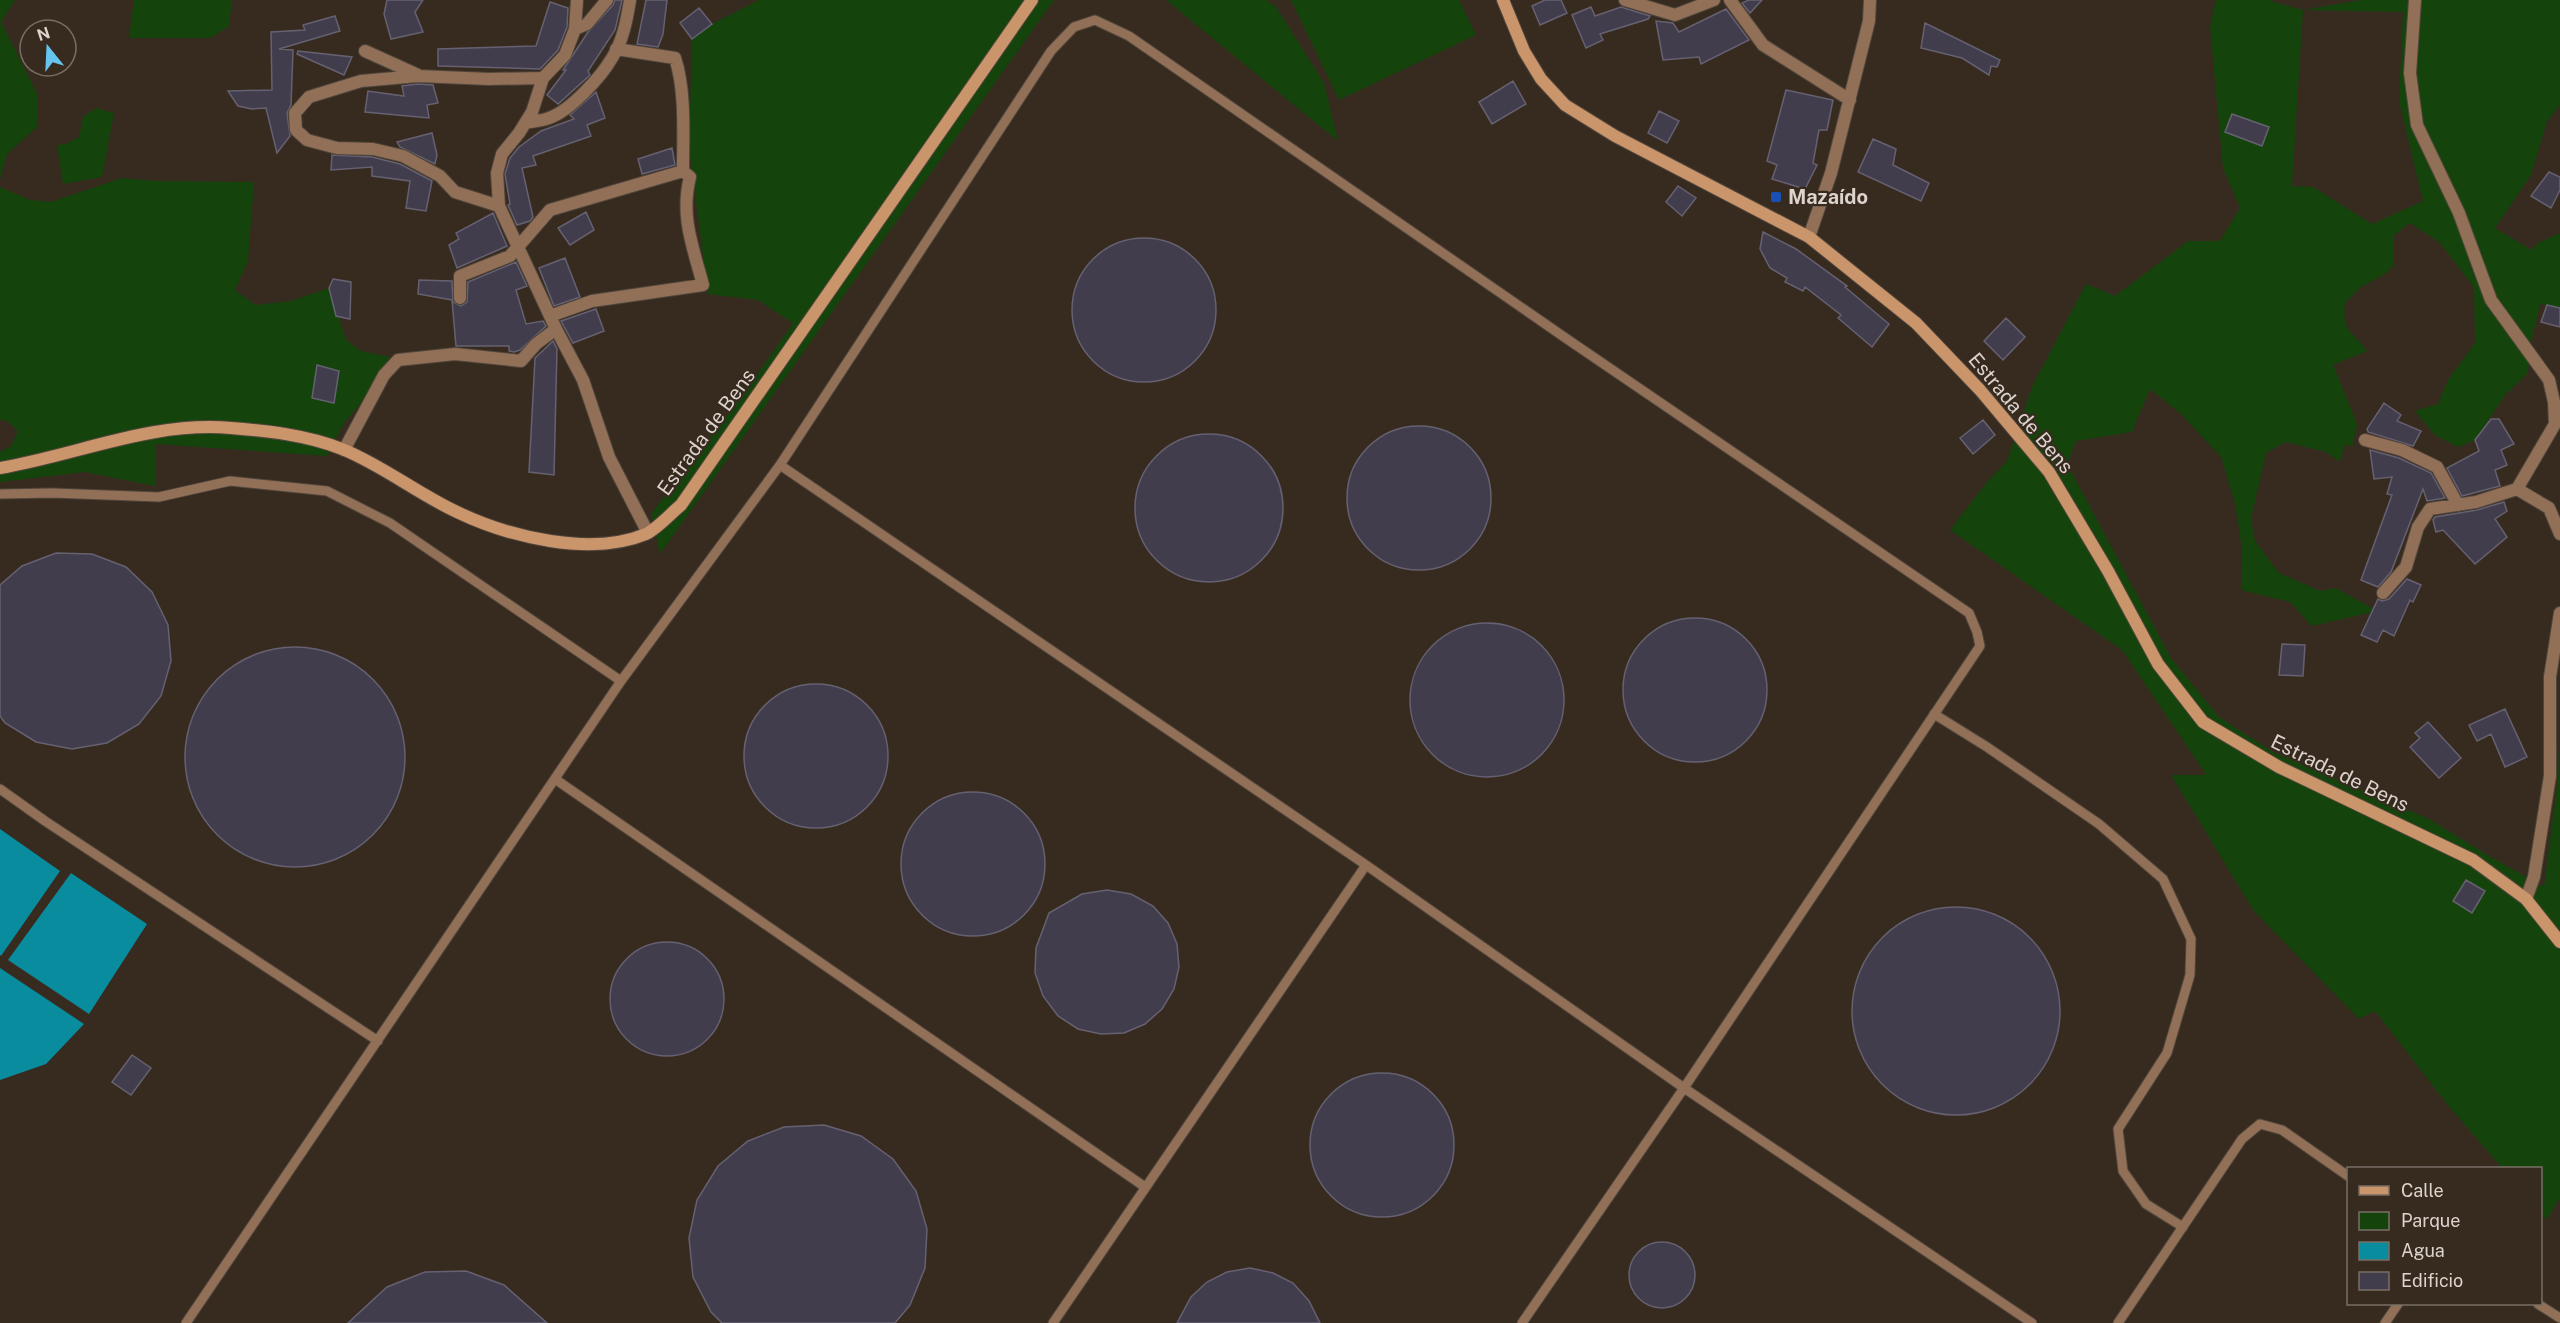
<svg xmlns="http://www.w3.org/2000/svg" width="2560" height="1323" font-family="'Public Sans',sans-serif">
	<rect width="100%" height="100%" fill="#372b20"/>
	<path fill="#14440c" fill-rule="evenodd" d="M 0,0 L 15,0 L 1,22 L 38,96 L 37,127 L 7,154 L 0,179 Z
		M 134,0 L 232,0 L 229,26 L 210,38 L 129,38 Z
		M 759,0 L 1054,0 L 660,554 L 651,514 L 745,392 L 793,323 L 758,300 L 708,294 L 689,147 L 692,39 L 712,24 Z
		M 1166,0 L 1266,0 L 1276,7 L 1324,83 L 1338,141 Z
		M 1291,0 L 1459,0 L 1476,35 L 1339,100 Z
		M 2216,0 L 2268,0 L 2303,10 L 2361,0 L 2560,0 L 2560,105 L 2547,121 L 2531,175 L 2495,228 L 2531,250 L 2538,243 L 2560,233 L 2560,308 L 2540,304 L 2530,347 L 2528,373 L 2506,394 L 2475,440 L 2458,447 L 2435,435 L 2415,411 L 2438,404 L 2448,380 L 2475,343 L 2474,287 L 2439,242 L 2410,223 L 2394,235 L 2394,265 L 2385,274 L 2361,287 L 2345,303 C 2342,334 2352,329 2367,351 L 2333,365 L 2357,424 L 2352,447 L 2345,444 L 2340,462 L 2326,452 L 2286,442 L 2266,453 L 2251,519 L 2255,541 L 2279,573 L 2320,591 L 2336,588 L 2377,611 L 2312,626 L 2290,602 L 2241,590 L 2242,549 L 2235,503 L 2221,457 L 2181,414 L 2150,389 L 2132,432 L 2076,441 L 2067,464 L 2171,658 L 2219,717 L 2273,752 L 2429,819 L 2489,856 L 2544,887 L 2558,778 L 2560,718 L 2560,1197 L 2547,1220 L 2541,1213 L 2540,1168 L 2502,1168 L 2447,1104 L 2375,1011 L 2359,1019 L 2254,911 L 2171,775 L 2205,775 L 2205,773 L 2122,650 L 1950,530 L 1986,483 L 2007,461 L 2032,387 L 2086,284 L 2115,296 L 2188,241 L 2220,241 L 2240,208 L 2223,168 L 2210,26 ZM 2303,10 L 2403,12 L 2399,101 L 2423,201 L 2372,224 L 2313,187 L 2292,186 Z
		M 96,108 L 114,113 L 102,177 L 63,184 L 57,145 L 66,144 L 79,137 L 83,117 Z
		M 122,178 L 155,181 L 254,182 L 248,261 L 235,290 L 255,305 L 291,301 L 329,288 L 346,340 L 361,351 L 390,357 L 367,396 L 344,423 L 327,456 L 156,444 L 155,486 L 85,472 L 0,482 L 0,452 L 11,446 L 18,431 L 7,421 L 0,420 L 0,187 L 30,200 L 51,202 Z"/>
	<path fill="#098c9d" d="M 0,829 L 60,871 L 1,956 L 0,955 Z
		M 71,873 L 147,924 L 89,1014 L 8,960 Z
		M 0,968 L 84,1024 L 46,1064 L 0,1080 Z"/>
	<path fill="#423d4d" stroke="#666171" stroke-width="1.5" d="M 387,0 L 423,0 L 415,12 L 423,32 L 391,39 L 384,14 Z
		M 615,0 L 622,0 L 615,30 L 588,71 L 590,75 L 558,104 L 547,95 L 566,70 L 563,70 L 588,32 L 613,5 Z
		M 646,0 L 667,0 L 663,34 L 658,47 L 637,44 Z
		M 1545,0 L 1561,0 L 1567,13 L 1540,25 L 1532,6 Z
		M 1749,0 L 1762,0 L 1750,13 L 1742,3 Z
		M 550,2 L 568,8 L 567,27 L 558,50 L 540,69 L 438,66 L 438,49 L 536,46 Z
		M 1591,7 L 1595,16 L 1621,7 L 1650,16 L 1648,19 L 1600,34 L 1603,40 L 1586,48 L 1572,15 Z
		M 699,8 L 712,24 L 692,39 L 680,23 Z
		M 1726,9 L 1749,40 L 1701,64 L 1699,57 L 1663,60 L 1656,21 L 1673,23 L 1679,32 Z
		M 335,16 L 340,31 L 279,49 L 293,50 L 291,105 L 287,113 L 290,136 L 277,153 L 266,108 L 252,109 L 238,106 L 228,91 L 272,90 L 271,32 L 305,30 L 303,25 Z
		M 1925,23 L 2000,60 L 1997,67 L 1991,66 L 1989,75 L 1962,58 L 1921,48 Z
		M 298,51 L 352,57 L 344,75 L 297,54 Z
		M 1513,81 L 1526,104 L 1492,124 L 1479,102 Z
		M 418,84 L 433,85 L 438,103 L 427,105 L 429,118 L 365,112 L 368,91 L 404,96 L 402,86 Z
		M 1786,90 L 1833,100 L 1827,130 L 1819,130 L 1813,163 L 1817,165 L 1805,189 L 1772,179 L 1777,165 L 1767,161 Z
		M 596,92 L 605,118 L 587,125 L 591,136 L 533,156 L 536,165 L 522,168 L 533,217 L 530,221 L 517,225 L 508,205 L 510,204 L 505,174 L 510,158 L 519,147 L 541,131 L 574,119 L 570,115 Z
		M 1659,111 L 1679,121 L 1667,143 L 1648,133 Z
		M 2232,114 L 2269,127 L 2262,146 L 2225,132 Z
		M 432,133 L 437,155 L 435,164 L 400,147 L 397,142 Z
		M 1873,139 L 1896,149 L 1893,165 L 1929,183 L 1921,201 L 1858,172 Z
		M 672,148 L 675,165 L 642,174 L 638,159 Z
		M 332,155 L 372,157 L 400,164 L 432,181 L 426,211 L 406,208 L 410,181 L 372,176 L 372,167 L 331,170 Z
		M 2549,172 L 2560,177 L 2560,190 L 2551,208 L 2531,196 Z
		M 1678,186 L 1696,198 L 1682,216 L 1666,202 Z
		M 586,212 L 594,230 L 570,245 L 558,228 Z
		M 493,213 L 507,246 L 457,268 L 449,245 L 459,239 L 456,233 Z
		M 1763,232 L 1796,249 L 1847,286 L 1845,287 L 1889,324 L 1872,347 L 1838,318 L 1841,315 L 1805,287 L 1803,291 L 1785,282 L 1787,278 L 1770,268 L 1760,249 Z
		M1072 310a72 72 0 1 1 144 0a72 72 0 1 1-144 0Z
		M 565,258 L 580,297 L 554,306 L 539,268 Z
		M 516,262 L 527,286 L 516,290 L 526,324 L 543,321 L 546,326 L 520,350 L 514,352 L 509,351 L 509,346 L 456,346 L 452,300 L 418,294 L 419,280 L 452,281 L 453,302 L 461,306 L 467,302 L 468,282 Z
		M 333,279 L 351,282 L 350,319 L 336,316 L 329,288 Z
		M 2547,305 L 2560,308 L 2560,327 L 2541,322 Z
		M 596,309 L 604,331 L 573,343 L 561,321 Z
		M 2006,318 L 2025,337 L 2003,360 L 1984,341 Z
		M 553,341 L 557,349 L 554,475 L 529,472 L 535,358 Z
		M 317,365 L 339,371 L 334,403 L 312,398 Z
		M 2384,403 L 2401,415 L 2397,421 L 2421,431 L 2413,446 L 2368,432 L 2367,429 Z
		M 2491,419 L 2499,419 L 2514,444 L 2501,450 L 2507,465 L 2495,470 L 2500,486 L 2462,496 L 2447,468 L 2479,451 L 2475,440 Z
		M 1983,420 L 1995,435 L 1973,454 L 1960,438 Z
		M1347 498a72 72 0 1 1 144 0a72 72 0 1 1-144 0Z
		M1135 508a74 74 0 1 1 148 0a74 74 0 1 1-148 0Z
		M 2370,450 L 2399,458 L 2431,473 L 2445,498 L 2427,501 L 2423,489 L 2391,572 L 2378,587 L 2361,580 L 2392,495 L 2387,494 L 2392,477 L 2374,479 Z
		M 2504,502 L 2507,511 L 2495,519 L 2507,537 L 2475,564 L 2443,530 L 2436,532 L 2433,520 L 2435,517 L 2477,510 Z
		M 56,553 L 92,554 L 126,567 L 152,592 L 168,625 L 171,661 L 161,696 L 139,724 L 107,743 L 72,749 L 36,742 L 5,723 L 0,716 L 0,585 L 22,566 Z
		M 2407,579 L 2421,585 L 2413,602 L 2410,600 L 2394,636 L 2383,630 L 2377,642 L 2361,635 L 2378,599 L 2382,601 L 2389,599 Z
		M1623 690a72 72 0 1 1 144 0a72 72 0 1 1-144 0Z
		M1410 700a77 77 0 1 1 154 0a77 77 0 1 1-154 0Z
		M 2282,644 L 2305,645 L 2303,676 L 2279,675 Z
		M185 757a110 110 0 1 1 220 0a110 110 0 1 1-220 0Z
		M744 756a72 72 0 1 1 144 0a72 72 0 1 1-144 0Z
		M 2505,709 L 2527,757 L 2505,767 L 2491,734 L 2477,741 L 2469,725 Z
		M 2428,722 L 2461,758 L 2439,778 L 2410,747 L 2420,738 L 2415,733 Z
		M901 864a72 72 0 1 1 144 0a72 72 0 1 1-144 0Z
		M 2466,880 L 2485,891 L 2472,913 L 2453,901 Z
		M 1107,890 L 1131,894 L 1153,906 L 1168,923 L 1177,944 L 1179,967 L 1174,989 L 1162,1009 L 1145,1024 L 1124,1033 L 1101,1034 L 1078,1029 L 1058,1016 L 1043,996 L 1035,973 L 1036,948 L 1049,913 L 1082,894 Z
		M1852 1011a104 104 0 1 1 208 0a104 104 0 1 1-208 0Z
		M610 999a57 57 0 1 1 114 0a57 57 0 1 1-114 0Z
		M 132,1055 L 151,1068 L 131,1095 L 112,1082 Z
		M1310 1145a72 72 0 1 1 144 0a72 72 0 1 1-144 0Z
		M 824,1125 L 861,1136 L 893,1159 L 916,1191 L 927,1229 L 925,1268 L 910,1305 L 895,1323 L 722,1323 L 711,1312 L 693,1277 L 689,1238 L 697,1200 L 718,1166 L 748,1141 L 784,1127 Z
		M1629 1275a33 33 0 1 1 66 0a33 33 0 1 1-66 0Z
		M 1250,1268 L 1273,1273 L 1293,1283 L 1309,1301 L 1320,1323 L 1177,1323 L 1191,1297 L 1207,1282 L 1227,1272 Z
		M 466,1271 L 504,1285 L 547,1323 L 348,1323 L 387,1287 L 425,1272 Z"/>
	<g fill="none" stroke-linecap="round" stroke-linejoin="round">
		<g stroke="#51463c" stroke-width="11">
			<path id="lane" d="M 780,465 L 1366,865 L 1684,1088 L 2032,1323
				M 0,494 L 52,493 L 159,497 L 230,481 L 327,491 L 390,523 L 621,681
				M 1934,714 L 1987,747 L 2099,824 L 2163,879 L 2191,939 L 2190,975 L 2167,1053 L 2118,1129 L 2123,1171 L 2146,1204 L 2183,1227
				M 555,779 L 1145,1187
				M 0,789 L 45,821 L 378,1041
				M 2538,1304 L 2560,1318
				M 186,1323 L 621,681 L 780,465 L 1051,51 L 1074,27 L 1095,20 L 1129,36 L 1567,339 L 1969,613 L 1977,632 L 1980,646 L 1684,1088 L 1522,1323
				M 1053,1323 L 1366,865
				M 2118,1323 L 2242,1139 L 2260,1124 L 2282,1130 L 2348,1176
				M 2385,1323 L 2398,1304"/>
		</g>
		<g stroke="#51463c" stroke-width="14">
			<path id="street" d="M 577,0 L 575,29 L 565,55 L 543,78 L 532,112 L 519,133 L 502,154 L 497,173 L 499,206 L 556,329 L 583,380 L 609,457 L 648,533
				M 1625,0 L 1675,15 L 1714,0
				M 1730,0 L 1763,45 L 1850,100
				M 2415,0 L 2410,73 L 2417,125 L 2459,213 L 2491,300 L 2549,380 L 2554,402 L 2555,424 L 2517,489 L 2549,508 L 2560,534
				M 575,29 L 587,24 L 607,0
				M 365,51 L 418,75
				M 526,123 C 533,121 542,121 549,118 C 570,111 601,77 612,58 C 623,41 627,19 630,0
				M 499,206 L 455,192 L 440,176 L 403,156 L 373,149 L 337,148 L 307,140 L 296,130 L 295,113 L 309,97 L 361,81 L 418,76 L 489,79 L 543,78
				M 1809,237 L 1831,173 L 1869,21 L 1870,0
				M 460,298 L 460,276 L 510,256 L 550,210 L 683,171 C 683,136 686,91 675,58 L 616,49
				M 550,316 L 592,301 L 703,285 C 693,247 680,216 690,177 L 683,171
				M 2365,440 L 2402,450 L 2437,467 L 2458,505
				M 344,450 L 384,375 L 398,360 L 455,354 L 521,361 L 536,344 L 556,329
				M 2383,593 L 2406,567 L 2418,527 L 2430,509 L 2476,502 L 2517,489
				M 2526,899 L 2534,877 L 2550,776 L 2550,677 L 2560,613"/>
		</g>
		<g stroke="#51463c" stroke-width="14">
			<path id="secondary" d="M 1503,0 L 1524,51 L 1541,79 L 1565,105 L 1615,136 L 1809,237 L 1916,323 L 1980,390 L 2049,472 L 2108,571 L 2158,664 L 2203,722 L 2279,767 L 2473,860 L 2526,899 L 2560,942
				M 0,468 C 77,455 152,421 231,428 C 268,431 307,435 342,449 C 382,465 418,494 457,512 C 509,537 591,557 646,534 C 658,528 670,514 681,505 L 1032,0"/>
		</g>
		<use href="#lane" stroke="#927057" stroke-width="9"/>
		<use href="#street" stroke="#927057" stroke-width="12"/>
		<use href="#secondary" stroke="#cb956c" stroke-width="12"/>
	</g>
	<rect fill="#1a4fb4" stroke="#372b20" stroke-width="2" x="1770" y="191" width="12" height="12" rx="3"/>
	<g text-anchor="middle" stroke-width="4.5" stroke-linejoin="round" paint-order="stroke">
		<g font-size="20" font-weight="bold" fill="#dcd4cd" stroke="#372b20" text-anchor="start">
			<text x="1788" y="204">Mazaído</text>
		</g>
		<g font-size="20" fill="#dcd4cd" stroke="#372b20">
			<text transform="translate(2021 413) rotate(50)" y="7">Estrada de Bens</text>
			<text transform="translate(706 432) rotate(-54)" y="7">Estrada de Bens</text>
			<text transform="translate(2340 773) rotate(26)" y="7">Estrada de Bens</text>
		</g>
	</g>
	<rect x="2347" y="1167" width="195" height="138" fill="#372b20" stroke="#796f65" stroke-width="1.5"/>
	<rect x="2359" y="1186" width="30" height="9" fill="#cb956c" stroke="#796f65" stroke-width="1.5"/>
	<text x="2401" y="1197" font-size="18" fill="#dcd4cd">Calle</text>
	<rect x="2359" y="1212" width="30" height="18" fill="#14440c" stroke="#796f65" stroke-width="1.5"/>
	<text x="2401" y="1227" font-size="18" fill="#dcd4cd">Parque</text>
	<rect x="2359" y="1242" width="30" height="18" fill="#098c9d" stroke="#796f65" stroke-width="1.5"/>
	<text x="2401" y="1257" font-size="18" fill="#dcd4cd">Agua</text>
	<rect x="2359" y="1272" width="30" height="18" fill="#423d4d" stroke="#796f65" stroke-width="1.5"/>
	<text x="2401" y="1287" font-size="18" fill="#dcd4cd">Edificio</text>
	<g transform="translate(48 48) rotate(342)"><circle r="28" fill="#372b20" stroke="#796f65" stroke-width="1.5"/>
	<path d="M0-4.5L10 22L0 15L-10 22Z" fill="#65c5ef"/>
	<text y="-9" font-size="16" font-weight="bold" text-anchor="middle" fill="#dcd4cd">N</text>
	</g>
</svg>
